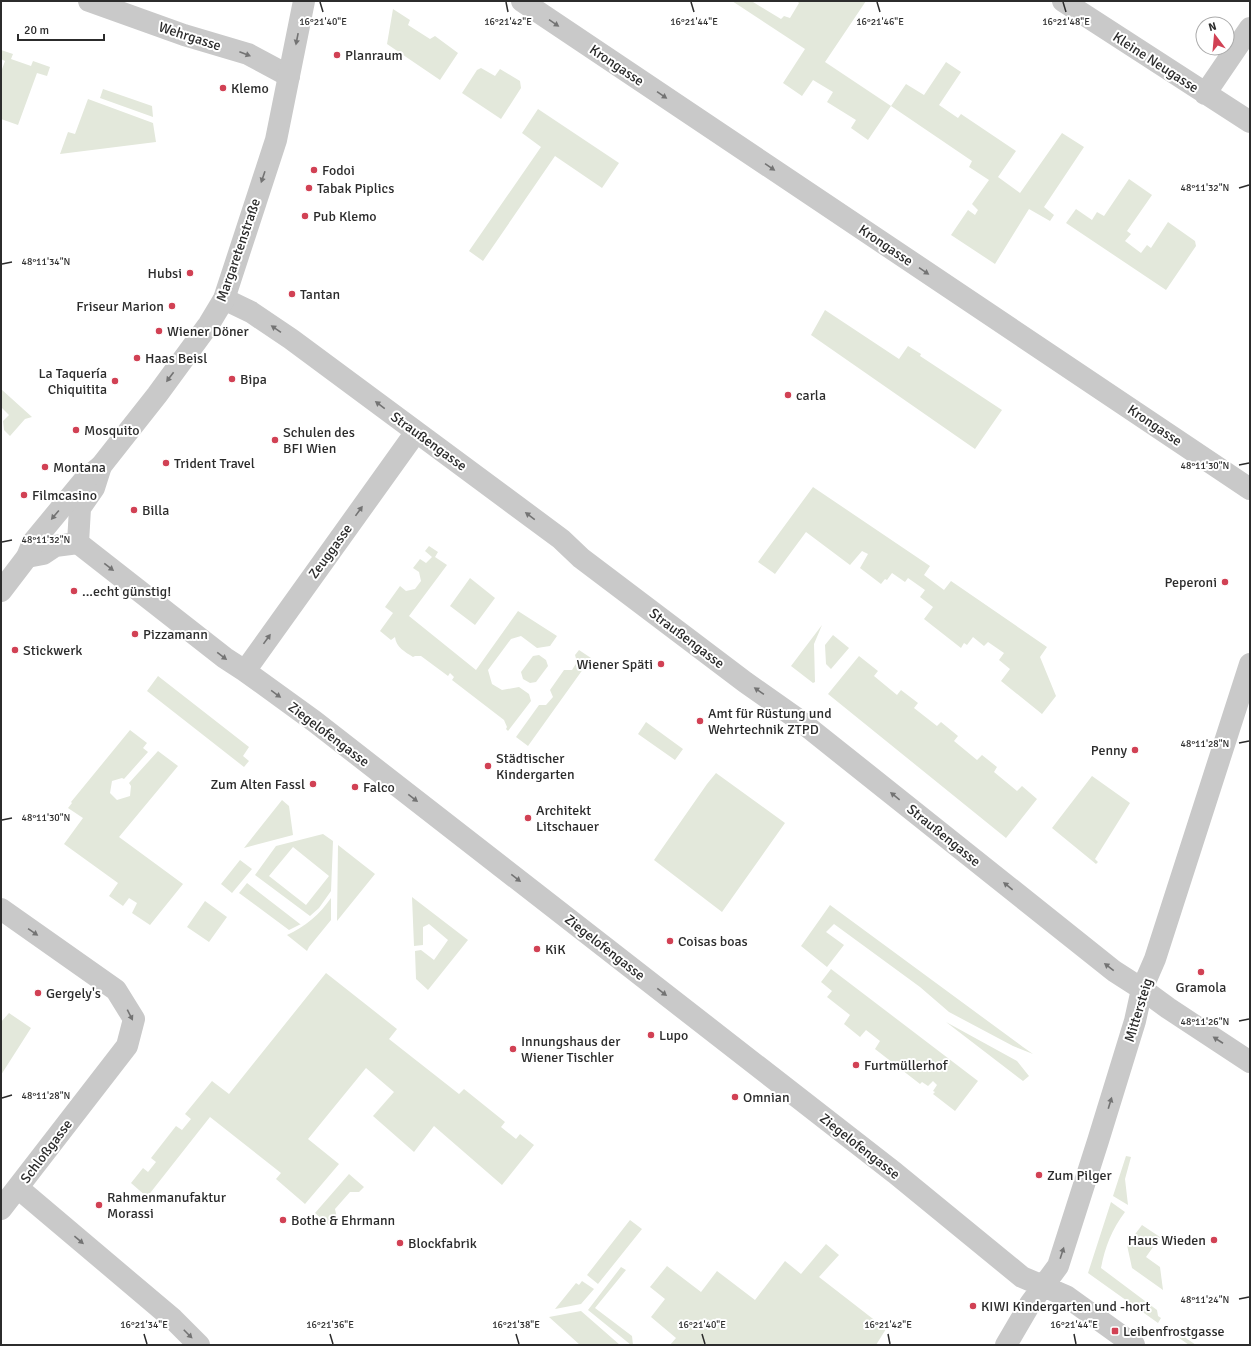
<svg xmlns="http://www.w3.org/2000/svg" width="1251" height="1346" font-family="Signika,sans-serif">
	<rect width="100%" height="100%" fill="#fff"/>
	<path fill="#e3e8db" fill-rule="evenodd" d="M 732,1 L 754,1 L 753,2 L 781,19 L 784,16 L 790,18 L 799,3 L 797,1 L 866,1 L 825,62 L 891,106 L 906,84 L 924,95 L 946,62 L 961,72 L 939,105 L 958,118 L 961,114 L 1016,151 L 998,177 L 1020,193 L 1062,133 L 1084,147 L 1044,207 L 1054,215 L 1050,221 L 1029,209 L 995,264 L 951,235 L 968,210 L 975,215 L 978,210 L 972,204 L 989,180 L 969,167 L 972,161 L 891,106 L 868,140 L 851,128 L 856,120 L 827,102 L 833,92 L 813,80 L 802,96 L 783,83 L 805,49 Z
		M 393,9 L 410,20 L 408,25 L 430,39 L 435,36 L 458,53 L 440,80 L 387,44 Z
		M 1,50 L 13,54 L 11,59 L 31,66 L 33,61 L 50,67 L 47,76 L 37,73 L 18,125 L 1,119 L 1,72 L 5,61 L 1,59 Z
		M 481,68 L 495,76 L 500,69 L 520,81 L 521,88 L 501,119 L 462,93 L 477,70 Z
		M 103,89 L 152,106 L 153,117 L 100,98 Z
		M 88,99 L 153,123 L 156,142 L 60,154 L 68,132 L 75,134 Z
		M 538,109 L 619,163 L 602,188 L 555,156 L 483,261 L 469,251 L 541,147 L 522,133 Z
		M 1129,179 L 1152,195 L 1127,231 L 1131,234 L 1125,241 L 1141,253 L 1147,245 L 1151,248 L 1168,222 L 1195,241 L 1196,246 L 1166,290 L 1066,223 L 1076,209 L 1092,220 L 1097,212 L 1104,216 Z
		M 825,310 L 899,359 L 908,346 L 921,354 L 920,356 L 1002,410 L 975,449 L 811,335 Z
		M 1,389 L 32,417 L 25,419 L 10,436 L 4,430 L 3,421 L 9,415 L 1,407 Z
		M 813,487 L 930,566 L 924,575 L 944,590 L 951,581 L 1047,647 L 1040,657 L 1056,696 L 1042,714 L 1001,681 L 1010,669 L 999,660 L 1004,653 L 988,642 L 984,646 L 973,637 L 967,645 L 964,643 L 961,648 L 924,619 L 933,607 L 920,597 L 925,590 L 908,578 L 905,582 L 892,573 L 887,580 L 885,579 L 881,584 L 860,568 L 868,554 L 862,551 L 850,565 L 806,532 L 775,574 L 758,562 Z
		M 429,546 L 438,552 L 435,557 L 447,565 L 409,616 L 476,670 L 518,611 L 557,636 L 550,646 L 537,648 L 521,636 L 511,639 L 488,670 L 492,684 L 502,690 L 519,687 L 529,694 L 531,701 L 508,731 L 506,729 L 507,727 L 504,720 L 452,680 L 454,677 L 450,673 L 448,676 L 421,656 L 415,656 L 413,657 C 405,652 396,647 395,637 L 391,640 L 380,631 L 393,613 L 385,607 L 400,586 L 406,591 L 415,589 L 421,581 L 419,572 L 413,568 L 420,559 L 426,563 L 432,557 L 425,551 Z
		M 470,578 L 495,598 L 475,625 L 450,606 Z
		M 822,625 L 814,644 L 815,682 L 813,683 L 791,666 Z
		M 833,635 L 849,648 L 831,669 L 826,664 L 825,645 Z
		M 579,650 L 591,658 L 528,746 L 516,737 L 539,705 L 546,705 L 553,697 L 550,690 L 564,670 L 572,670 L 577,662 L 575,655 Z
		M 539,655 L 546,660 L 548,666 L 536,682 L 530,683 L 523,679 L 521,672 L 533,656 Z
		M 859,656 L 878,671 L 874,676 L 897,695 L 901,690 L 918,703 L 914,708 L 937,726 L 941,722 L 958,736 L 954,741 L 977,760 L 982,755 L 997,767 L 994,772 L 1017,791 L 1022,786 L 1037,799 L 1006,838 L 828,694 Z
		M 158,676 L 249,747 L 243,756 L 249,761 L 244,767 L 147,691 Z
		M 646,722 L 683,749 L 675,760 L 638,734 Z
		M 130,730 L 147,743 L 143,748 L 148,752 L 124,779 L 122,778 L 112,781 L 110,793 L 117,800 L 130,796 L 131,786 L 129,783 L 158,751 L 178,766 L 119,837 L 183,884 L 150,925 L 132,913 L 137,903 L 129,898 L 123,906 L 109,896 L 118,883 L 64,844 L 83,818 L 68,808 L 72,803 L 71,802 Z
		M 716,773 L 785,823 L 722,912 L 654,860 L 707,784 Z
		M 1092,776 L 1130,803 L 1095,859 L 1098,862 L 1096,864 L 1052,828 Z
		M 282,800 L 289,806 L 293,835 L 244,848 Z
		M 323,834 L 333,841 L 331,891 L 319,908 L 310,916 L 255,875 L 276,846 ZM 293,847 L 329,876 L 306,905 L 269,876 Z
		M 338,845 L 375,874 L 337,921 Z
		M 240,860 L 252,869 L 232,893 L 221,884 Z
		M 247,883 L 300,924 L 301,924 L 289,930 L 239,893 Z
		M 412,897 L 468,940 L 428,990 L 416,979 L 415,951 L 421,950 L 434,960 L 448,940 L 429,924 L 423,927 L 423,945 L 414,946 Z
		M 331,898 L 331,920 L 309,947 L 307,951 L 287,935 C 305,927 320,914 331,898 Z
		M 205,901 L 227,917 L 209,942 L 187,927 Z
		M 830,905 L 1023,1047 L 1033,1054 L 1013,1046 L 949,1012 L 920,987 L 834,924 L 826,932 L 844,945 L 827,967 L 801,946 Z
		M 831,969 L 978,1081 L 955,1111 L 933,1094 L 935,1092 L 933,1091 L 937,1085 L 933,1081 L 928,1086 L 922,1082 L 920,1084 L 875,1049 L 880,1041 L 866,1030 L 860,1037 L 844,1024 L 850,1015 L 827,997 L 832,991 L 821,982 Z
		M 326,973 L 397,1029 L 389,1039 L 459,1094 L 464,1089 L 505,1122 L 501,1127 L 516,1139 L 520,1134 L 534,1145 L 502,1185 L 434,1126 L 414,1152 L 373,1116 L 394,1092 L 366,1068 L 308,1139 L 339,1164 L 305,1204 L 276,1179 L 281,1173 L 210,1117 L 147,1197 L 131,1183 L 143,1168 L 148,1172 L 156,1162 L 151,1158 L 176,1126 L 182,1130 L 191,1119 L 185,1114 L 212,1081 L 229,1094 Z
		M 9,1013 L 31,1028 L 1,1075 L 1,1022 Z
		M 946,1022 L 1017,1061 L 1029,1076 L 1023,1081 Z
		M 1126,1156 L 1131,1157 L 1125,1179 L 1128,1205 L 1113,1196 Z
		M 349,1174 L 364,1187 L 359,1192 L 350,1192 L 335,1209 L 337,1218 L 330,1226 L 315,1213 Z
		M 1111,1202 L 1125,1212 C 1112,1229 1105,1247 1101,1268 L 1157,1310 L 1158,1316 L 1161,1318 L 1158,1323 L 1088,1273 Z
		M 630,1220 L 642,1229 L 598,1284 L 587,1275 Z
		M 1142,1225 L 1160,1237 L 1146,1257 L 1160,1267 L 1163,1290 L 1132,1268 L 1127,1245 Z
		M 826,1244 L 839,1255 L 819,1277 L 886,1329 L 876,1345 L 706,1345 L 704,1344 L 703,1345 L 670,1345 L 676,1338 L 651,1317 L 665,1299 L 650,1287 L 667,1266 L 701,1292 L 717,1271 L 755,1300 L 785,1261 L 801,1274 Z
		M 621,1267 L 626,1270 L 595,1308 L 632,1336 L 633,1345 L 631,1345 L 588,1310 Z
		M 582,1281 L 594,1289 L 581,1304 L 555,1309 L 576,1283 L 579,1285 Z
		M 581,1311 L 620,1345 L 580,1345 L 549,1317 Z
		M 1167,1325 L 1196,1345 L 1189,1345 L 1165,1328 Z"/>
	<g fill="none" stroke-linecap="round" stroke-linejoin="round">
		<path stroke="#c9c9c9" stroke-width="22" d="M 89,1 L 184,35 L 248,54 L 289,76
			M 522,1 L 1250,489
			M 1063,1 L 1250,122
			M 1205,94 L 1250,28
			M 224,299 L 251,312 L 291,339 L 561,539 L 581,558 L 745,682 L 799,720 L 1114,971 L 1142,989 L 1168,1008 L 1250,1062
			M 78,543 L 225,658 L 245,671 L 314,721 L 895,1173 L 1022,1277 L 1066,1296 L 1134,1345
			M 78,543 L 80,508 L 94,488 L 101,466
			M 27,557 L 43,554 L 55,546 L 78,543
			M 245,671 L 416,432
			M 1,909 L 116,990 L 134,1019 L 127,1046 L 1,1209
			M 18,1188 L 173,1319 L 199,1345
			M 1006,1345 L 1030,1304 L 1058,1266 L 1098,1141 L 1135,1021 L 1142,989 L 1155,959 L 1250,664"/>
		<path stroke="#c9c9c9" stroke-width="22" d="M 1,591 L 27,557 L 33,542 L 85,479 L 101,466 L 157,395 L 209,324 L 224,299 L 276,140 L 304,1"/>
	</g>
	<defs><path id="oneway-solid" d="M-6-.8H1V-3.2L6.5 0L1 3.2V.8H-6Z"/></defs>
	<g fill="#737373">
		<use href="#oneway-solid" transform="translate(554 23) rotate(34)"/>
		<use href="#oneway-solid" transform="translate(297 39) rotate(101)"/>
		<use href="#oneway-solid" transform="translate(245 54) rotate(21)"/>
		<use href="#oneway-solid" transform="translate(662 95) rotate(34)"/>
		<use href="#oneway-solid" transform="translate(770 167) rotate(34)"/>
		<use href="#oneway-solid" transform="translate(263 177) rotate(109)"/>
		<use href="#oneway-solid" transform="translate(924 271) rotate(34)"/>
		<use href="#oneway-solid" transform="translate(276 329) rotate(-146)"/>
		<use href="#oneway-solid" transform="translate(170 377) rotate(127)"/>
		<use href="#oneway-solid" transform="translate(380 405) rotate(-143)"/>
		<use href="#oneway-solid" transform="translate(359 511) rotate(-54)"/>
		<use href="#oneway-solid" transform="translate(55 515) rotate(130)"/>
		<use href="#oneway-solid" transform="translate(530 516) rotate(-143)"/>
		<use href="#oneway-solid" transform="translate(109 567) rotate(38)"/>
		<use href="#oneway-solid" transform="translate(267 639) rotate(-54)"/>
		<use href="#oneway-solid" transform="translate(222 656) rotate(37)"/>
		<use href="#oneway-solid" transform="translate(759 691) rotate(-145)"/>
		<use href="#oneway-solid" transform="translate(276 694) rotate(36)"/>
		<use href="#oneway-solid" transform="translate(895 796) rotate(-141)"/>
		<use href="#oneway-solid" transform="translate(413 798) rotate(38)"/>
		<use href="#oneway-solid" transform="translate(516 878) rotate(38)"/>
		<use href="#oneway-solid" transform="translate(1008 886) rotate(-141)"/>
		<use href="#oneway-solid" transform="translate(33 932) rotate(35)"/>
		<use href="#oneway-solid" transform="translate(1109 967) rotate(-142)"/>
		<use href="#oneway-solid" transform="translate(662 992) rotate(38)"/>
		<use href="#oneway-solid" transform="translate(130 1015) rotate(63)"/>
		<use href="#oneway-solid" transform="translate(1218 1040) rotate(-147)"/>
		<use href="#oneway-solid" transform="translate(1110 1103) rotate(-73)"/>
		<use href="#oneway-solid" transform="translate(79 1240) rotate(40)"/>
		<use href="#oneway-solid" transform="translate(1062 1253) rotate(-72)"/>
		<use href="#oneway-solid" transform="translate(188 1334) rotate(45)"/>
	</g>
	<path fill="none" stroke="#2c2c2c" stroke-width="1.5" d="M 320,2 L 323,12M 506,2 L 508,12M 691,2 L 694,12M 877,2 L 880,12M 1063,2 L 1066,12M 1239,188 L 1249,185M 2,264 L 12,262M 1239,465 L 1249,463M 2,542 L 12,540M 1239,743 L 1249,741M 2,820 L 12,818M 1239,1021 L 1249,1019M 2,1098 L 12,1095M 1239,1299 L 1249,1297M 144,1334 L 147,1344M 330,1334 L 333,1344M 516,1334 L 519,1344M 702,1334 L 705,1344M 888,1334 L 890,1344M 1074,1334 L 1076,1344"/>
	<g fill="#d14154" stroke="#fff" stroke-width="1.5">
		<circle cx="337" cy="55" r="4"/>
		<circle cx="223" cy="88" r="4"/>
		<circle cx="314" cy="170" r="4"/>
		<circle cx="309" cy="188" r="4"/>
		<circle cx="305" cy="216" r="4"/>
		<circle cx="190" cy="273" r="4"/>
		<circle cx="292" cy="294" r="4"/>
		<circle cx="172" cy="306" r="4"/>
		<circle cx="159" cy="331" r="4"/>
		<circle cx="137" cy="358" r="4"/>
		<circle cx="232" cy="379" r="4"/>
		<circle cx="115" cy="381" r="4"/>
		<circle cx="788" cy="395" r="4"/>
		<circle cx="76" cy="430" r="4"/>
		<circle cx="275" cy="440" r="4"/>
		<circle cx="166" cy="463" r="4"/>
		<circle cx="45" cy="467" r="4"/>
		<circle cx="24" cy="495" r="4"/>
		<circle cx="134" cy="510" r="4"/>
		<circle cx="1225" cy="582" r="4"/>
		<circle cx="74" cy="591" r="4"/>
		<circle cx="135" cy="634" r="4"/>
		<circle cx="15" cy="650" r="4"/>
		<circle cx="661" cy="664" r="4"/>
		<circle cx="700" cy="721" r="4"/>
		<circle cx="1135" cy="750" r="4"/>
		<circle cx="488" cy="766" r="4"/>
		<circle cx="313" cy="784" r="4"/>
		<circle cx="355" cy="787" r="4"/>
		<circle cx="528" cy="818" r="4"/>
		<circle cx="670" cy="941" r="4"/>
		<circle cx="537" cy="949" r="4"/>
		<circle cx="1201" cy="972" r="4"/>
		<circle cx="38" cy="993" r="4"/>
		<circle cx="651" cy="1035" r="4"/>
		<circle cx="513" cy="1049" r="4"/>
		<circle cx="856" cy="1065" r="4"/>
		<circle cx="735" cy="1097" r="4"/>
		<circle cx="1039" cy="1175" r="4"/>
		<circle cx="99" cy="1205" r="4"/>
		<circle cx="283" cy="1220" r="4"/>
		<circle cx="1214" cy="1240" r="4"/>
		<circle cx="400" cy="1243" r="4"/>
		<circle cx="973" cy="1306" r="4"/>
		<rect x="1111" y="1327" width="8" height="8" rx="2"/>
	</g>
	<g text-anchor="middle" stroke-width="4" stroke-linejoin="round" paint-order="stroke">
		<g font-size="14" fill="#2c2c2c" stroke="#fff">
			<text transform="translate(190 36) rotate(18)" y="5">Wehrgasse</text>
			<text transform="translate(1156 62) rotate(33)" y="5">Kleine Neugasse</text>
			<text transform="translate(617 65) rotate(34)" y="5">Krongasse</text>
			<text transform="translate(886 245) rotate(34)" y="5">Krongasse</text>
			<text transform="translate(238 250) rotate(-71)" y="5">Margaretenstraße</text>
			<text transform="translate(1155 425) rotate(34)" y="5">Krongasse</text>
			<text transform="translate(429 441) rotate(36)" y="5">Straußengasse</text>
			<text transform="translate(330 551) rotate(-54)" y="5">Zeuggasse</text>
			<text transform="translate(687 638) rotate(37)" y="5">Straußengasse</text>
			<text transform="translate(329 734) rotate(37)" y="5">Ziegelofengasse</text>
			<text transform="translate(944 835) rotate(39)" y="5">Straußengasse</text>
			<text transform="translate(605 947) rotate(38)" y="5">Ziegelofengasse</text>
			<text transform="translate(1138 1010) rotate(-73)" y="5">Mittersteig</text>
			<text transform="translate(860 1146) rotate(38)" y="5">Ziegelofengasse</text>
			<text transform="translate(46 1151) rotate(-53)" y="5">Schloßgasse</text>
		</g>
		<g font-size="14" fill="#2c2c2c" stroke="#fff" text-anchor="start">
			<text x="345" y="60">Planraum</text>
			<text x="231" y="93">Klemo</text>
			<text x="322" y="175">Fodoi</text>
			<text x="317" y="193">Tabak Piplics</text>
			<text x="313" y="221">Pub Klemo</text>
			<text x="182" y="278" text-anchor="end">Hubsi</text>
			<text x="300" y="299">Tantan</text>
			<text x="164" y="311" text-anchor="end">Friseur Marion</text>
			<text x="167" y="336">Wiener Döner</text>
			<text x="145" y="363">Haas Beisl</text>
			<text x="107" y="378" text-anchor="end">La Taquería<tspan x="107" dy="16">Chiquitita</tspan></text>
			<text x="240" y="384">Bipa</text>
			<text x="796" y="400">carla</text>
			<text x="84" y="435">Mosquito</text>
			<text x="283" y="437">Schulen des<tspan x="283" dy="16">BFI Wien</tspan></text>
			<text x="174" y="468">Trident Travel</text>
			<text x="53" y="472">Montana</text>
			<text x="32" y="500">Filmcasino</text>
			<text x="142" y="515">Billa</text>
			<text x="1217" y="587" text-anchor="end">Peperoni</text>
			<text x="82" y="596">...echt günstig!</text>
			<text x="143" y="639">Pizzamann</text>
			<text x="23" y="655">Stickwerk</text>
			<text x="653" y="669" text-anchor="end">Wiener Späti</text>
			<text x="708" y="718">Amt für Rüstung und<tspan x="708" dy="16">Wehrtechnik ZTPD</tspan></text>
			<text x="1127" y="755" text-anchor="end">Penny</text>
			<text x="496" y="763">Städtischer<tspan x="496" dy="16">Kindergarten</tspan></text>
			<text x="305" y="789" text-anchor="end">Zum Alten Fassl</text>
			<text x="363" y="792">Falco</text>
			<text x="536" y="815">Architekt<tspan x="536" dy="16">Litschauer</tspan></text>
			<text x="678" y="946">Coisas boas</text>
			<text x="545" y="954">KiK</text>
			<text x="1201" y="992" text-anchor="middle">Gramola</text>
			<text x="46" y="998">Gergely's</text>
			<text x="659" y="1040">Lupo</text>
			<text x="521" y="1046">Innungshaus der<tspan x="521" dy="16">Wiener Tischler</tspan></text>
			<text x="864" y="1070">Furtmüllerhof</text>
			<text x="743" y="1102">Omnian</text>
			<text x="1047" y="1180">Zum Pilger</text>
			<text x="107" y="1202">Rahmenmanufaktur<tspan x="107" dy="16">Morassi</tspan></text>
			<text x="291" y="1225">Bothe &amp; Ehrmann</text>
			<text x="1206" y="1245" text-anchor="end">Haus Wieden</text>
			<text x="408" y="1248">Blockfabrik</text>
			<text x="981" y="1311">KIWI Kindergarten und -hort</text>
			<text x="1123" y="1336">Leibenfrostgasse</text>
		</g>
	</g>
	<g font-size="10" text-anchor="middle" fill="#2c2c2c" stroke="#fff" stroke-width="4" stroke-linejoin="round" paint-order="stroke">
		<text x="323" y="25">16°21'40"E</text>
		<text x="508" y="25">16°21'42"E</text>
		<text x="694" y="25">16°21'44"E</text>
		<text x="880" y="25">16°21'46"E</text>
		<text x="1066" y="25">16°21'48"E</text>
		<text x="1205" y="191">48°11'32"N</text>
		<text x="46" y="265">48°11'34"N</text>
		<text x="1205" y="469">48°11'30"N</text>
		<text x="46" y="543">48°11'32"N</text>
		<text x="1205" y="747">48°11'28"N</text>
		<text x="46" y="821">48°11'30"N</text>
		<text x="1205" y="1025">48°11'26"N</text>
		<text x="46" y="1099">48°11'28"N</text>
		<text x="1205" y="1303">48°11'24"N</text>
		<text x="144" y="1328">16°21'34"E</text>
		<text x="330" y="1328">16°21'36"E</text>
		<text x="516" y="1328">16°21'38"E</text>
		<text x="702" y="1328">16°21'40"E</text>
		<text x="888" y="1328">16°21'42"E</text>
		<text x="1074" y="1328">16°21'44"E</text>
	</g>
	<rect width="1251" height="1346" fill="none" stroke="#2c2c2c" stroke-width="4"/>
	<g transform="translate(1215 36) rotate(344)"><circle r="19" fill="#ffffff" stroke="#ababab"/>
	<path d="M0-3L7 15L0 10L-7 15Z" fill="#d14154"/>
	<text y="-6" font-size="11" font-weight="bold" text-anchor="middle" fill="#2c2c2c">N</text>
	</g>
	<path d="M18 34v6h86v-6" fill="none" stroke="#2c2c2c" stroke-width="2"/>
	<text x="24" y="34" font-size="12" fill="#2c2c2c" stroke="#ffffff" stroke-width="3" paint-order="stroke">20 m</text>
</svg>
